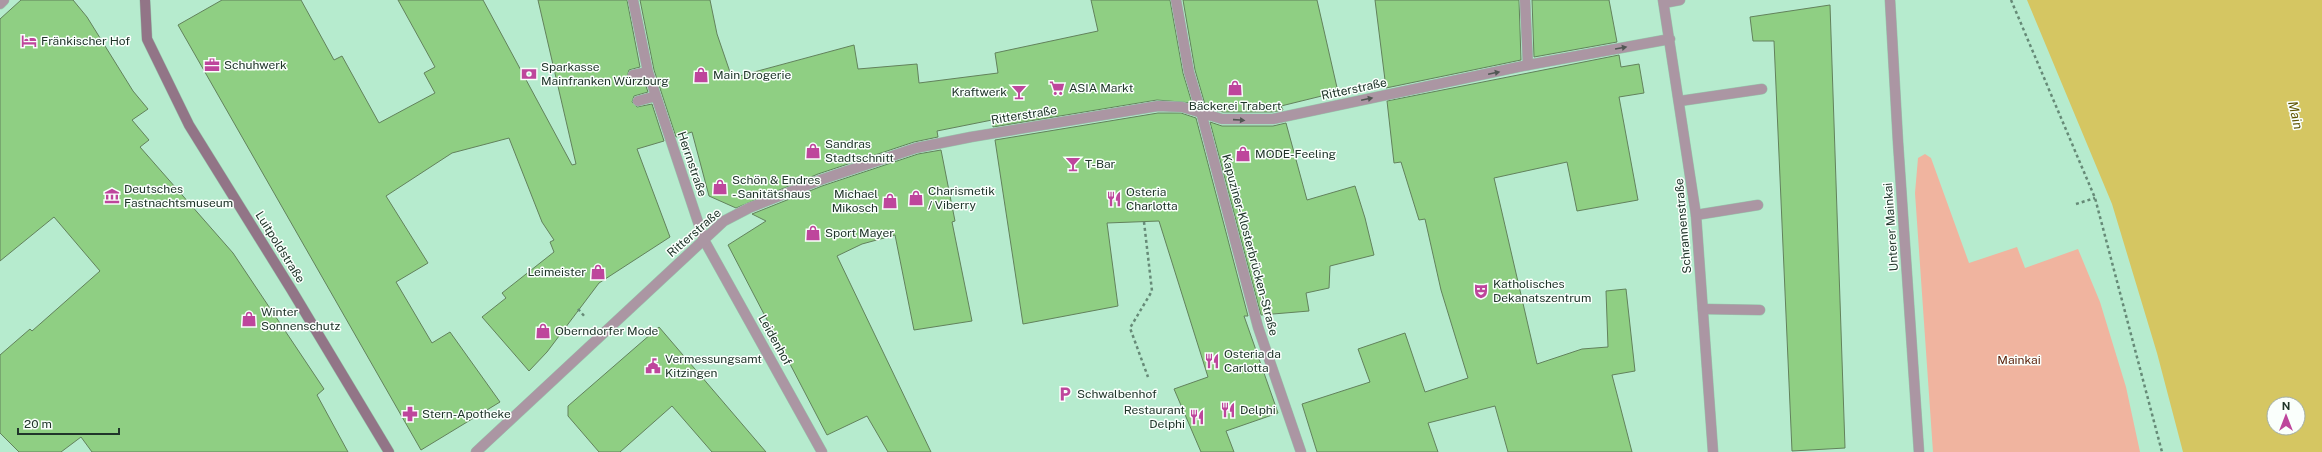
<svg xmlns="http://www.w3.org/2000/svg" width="2322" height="452" font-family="'Public Sans',sans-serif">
	<rect width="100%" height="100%" fill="#b6ebce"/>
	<path fill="#f0b49f" d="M 1925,154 L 1931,158 L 1969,263 L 2017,247 L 2025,268 L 2078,249 L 2100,302 L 2126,387 L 2140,452 L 1933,452 L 1915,193 L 1918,158 Z"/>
	<path fill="#d5c662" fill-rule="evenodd" d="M 2027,0 L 2322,0 L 2322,452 L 2183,452 L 2157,353 L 2112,204 ZM 2274,404 L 2298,404 L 2298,428 L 2274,428 Z"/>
	<path fill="#8fcf83" stroke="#62825c" d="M 21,0 L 73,0 L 87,17 L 133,91 L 148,109 L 132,120 L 149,140 L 140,147 L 233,253 L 324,389 L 317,395 L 348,452 L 92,452 L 81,437 L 61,452 L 19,452 L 0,433 L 0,355 L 30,329 L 32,331 L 100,271 L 54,217 L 0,261 L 0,19 Z
		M 222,0 L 301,0 L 334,60 L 342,56 L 379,123 L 435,93 L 424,73 L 435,67 L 398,0 L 483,0 L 572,165 L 576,164 L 538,0 L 627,0 L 640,67 L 629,70 L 627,77 L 631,81 L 644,80 L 648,92 L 634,96 L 632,102 L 637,107 L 652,104 L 664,141 L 637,149 L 670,237 L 599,283 L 547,352 L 529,371 L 482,317 L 506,298 L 502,293 L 554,252 L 550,242 L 554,240 L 542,222 L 509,138 L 452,153 L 386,196 L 428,263 L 396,282 L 432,343 L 450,332 L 500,402 L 421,450 L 178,25 Z
		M 640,0 L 710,0 L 717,34 L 732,78 L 854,45 L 858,69 L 917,64 L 919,83 L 998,73 L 995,53 L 1098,31 L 1091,0 L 1170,0 L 1183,73 L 1192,103 L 1157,100 L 993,127 L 992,120 L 937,131 L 938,137 L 914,142 L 818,174 L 736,208 L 709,196 L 692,132 L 676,137 L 654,70 Z
		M 1183,0 L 1317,0 L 1338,92 L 1281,106 L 1283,110 L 1272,112 L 1223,112 L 1206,108 L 1195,70 Z
		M 1375,0 L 1519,0 L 1521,60 L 1386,88 Z
		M 1532,0 L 1609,0 L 1617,42 L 1534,57 Z
		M 1830,5 L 1845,448 L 1792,451 L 1774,41 L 1753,41 L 1750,17 Z
		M 1619,55 L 1621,67 L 1639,64 L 1644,93 L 1619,97 L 1638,200 L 1577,211 L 1567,162 L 1494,178 L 1537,364 L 1582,349 L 1608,347 L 1606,291 L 1626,289 L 1635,371 L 1612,375 L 1632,452 L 1508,452 L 1495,406 L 1428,423 L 1438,452 L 1317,452 L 1302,404 L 1370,382 L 1358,349 L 1405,333 L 1425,392 L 1468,378 L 1441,290 L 1425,219 L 1419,220 L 1401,162 L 1394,163 L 1387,101 Z
		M 1158,113 L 1181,113 L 1196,118 L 1248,316 L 1244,316 L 1278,413 L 1226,431 L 1234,452 L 1201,452 L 1174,389 L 1208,377 L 1159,221 L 1107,223 L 1118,306 L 1023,324 L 995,140 Z
		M 1210,122 L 1222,126 L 1273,126 L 1286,123 L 1307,200 L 1355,186 L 1365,218 L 1374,255 L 1330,266 L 1329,288 L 1306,293 L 1309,311 L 1261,315 Z
		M 941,150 L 955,221 L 952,222 L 972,321 L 914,330 L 895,235 L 862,244 L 837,256 L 931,452 L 888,452 L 867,416 L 827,435 L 728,245 L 766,221 L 752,214 L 822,186 L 918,154 Z
		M 659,327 L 766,452 L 712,452 L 672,406 L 620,452 L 599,452 L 568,416 L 568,406 Z"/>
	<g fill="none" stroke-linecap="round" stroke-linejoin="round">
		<g stroke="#98c7ad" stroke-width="11">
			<path id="lane" d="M 1525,0 L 1528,65
				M 1890,0 L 1898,142 L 1919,452
				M 1680,101 L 1762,89
				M 1201,112 L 1258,327 L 1301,452
				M 1696,215 L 1758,205
				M 704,240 L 822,452
				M 1703,309 L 1760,310"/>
		</g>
		<g stroke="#98c7ad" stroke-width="11">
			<path id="street" d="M 633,0 L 648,72 L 704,240
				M 1176,0 L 1189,72 L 1201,112
				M 1663,0 L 1696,215 L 1713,452
				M 1664,3 L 1680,0
				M 0,4 L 4,0
				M 633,75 L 648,72
				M 638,101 L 656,96
				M 476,452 L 724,221 L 749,208 L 820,180 L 916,148 L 971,137 L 1158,106 L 1182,107 L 1222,119 L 1273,119 L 1528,65 L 1670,39"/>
		</g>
		<g stroke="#98c7ad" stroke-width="11">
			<path id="secondary" d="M 145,0 L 147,39 L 189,125 L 291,289 L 389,452"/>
		</g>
		<path stroke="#668a77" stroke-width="2.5" stroke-dasharray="3 3" stroke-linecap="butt" d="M 2011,0 L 2095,198 L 2162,452
			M 2076,204 L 2095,198
			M 1144,222 L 1152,291 L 1130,328 L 1148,377
			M 578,309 L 586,318"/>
		<use href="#lane" stroke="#ab96a3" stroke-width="10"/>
		<use href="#street" stroke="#ab96a3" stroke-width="10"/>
		<use href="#secondary" stroke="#927587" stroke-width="10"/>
	</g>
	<defs><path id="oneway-solid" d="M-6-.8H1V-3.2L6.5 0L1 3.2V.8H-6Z"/></defs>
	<g fill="#515754">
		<use href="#oneway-solid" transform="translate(1621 48) rotate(-10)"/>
		<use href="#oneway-solid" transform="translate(1494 73) rotate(-12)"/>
		<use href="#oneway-solid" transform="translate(1367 99) rotate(-12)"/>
		<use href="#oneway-solid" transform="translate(1239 120) rotate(4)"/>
	</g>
	<defs>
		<g id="hotel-bare" transform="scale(1.2)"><path d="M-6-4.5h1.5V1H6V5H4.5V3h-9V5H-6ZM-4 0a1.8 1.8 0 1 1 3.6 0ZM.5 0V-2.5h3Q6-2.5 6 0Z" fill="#be469c" stroke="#fafffc" stroke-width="2.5" paint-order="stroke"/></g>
		<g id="office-bare" transform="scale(1.2)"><path d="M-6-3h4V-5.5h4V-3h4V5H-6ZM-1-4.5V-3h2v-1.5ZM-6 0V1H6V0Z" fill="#be469c" stroke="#fafffc" stroke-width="2.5" paint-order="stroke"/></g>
		<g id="bank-bare" transform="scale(1.2)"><path d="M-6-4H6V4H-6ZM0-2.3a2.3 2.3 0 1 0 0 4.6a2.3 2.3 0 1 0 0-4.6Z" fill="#be469c" stroke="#fafffc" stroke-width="2.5" paint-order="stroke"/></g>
		<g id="shop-bare" transform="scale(1.2)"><path d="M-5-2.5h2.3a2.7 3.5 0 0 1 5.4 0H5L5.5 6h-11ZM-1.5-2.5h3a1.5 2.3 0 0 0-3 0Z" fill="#be469c" stroke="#fafffc" stroke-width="2.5" paint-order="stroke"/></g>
		<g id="supermarket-bare" transform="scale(1.2)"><path d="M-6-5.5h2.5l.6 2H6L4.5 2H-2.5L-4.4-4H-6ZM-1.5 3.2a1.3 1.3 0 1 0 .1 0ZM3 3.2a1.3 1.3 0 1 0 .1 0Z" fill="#be469c" stroke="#fafffc" stroke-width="2.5" paint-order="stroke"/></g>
		<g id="bar-bare" transform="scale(1.2)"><path d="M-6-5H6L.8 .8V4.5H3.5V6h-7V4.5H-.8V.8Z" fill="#be469c" stroke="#fafffc" stroke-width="2.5" paint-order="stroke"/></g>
		<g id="museum-bare" transform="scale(1.2)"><path d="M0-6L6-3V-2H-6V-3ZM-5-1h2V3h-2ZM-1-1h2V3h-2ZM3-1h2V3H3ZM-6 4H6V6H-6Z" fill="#be469c" stroke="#fafffc" stroke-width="2.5" paint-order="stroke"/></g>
		<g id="restaurant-bare" transform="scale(1.2)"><path d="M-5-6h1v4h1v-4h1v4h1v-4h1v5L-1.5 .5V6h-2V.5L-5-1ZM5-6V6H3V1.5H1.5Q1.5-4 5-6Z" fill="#be469c" stroke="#fafffc" stroke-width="2.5" paint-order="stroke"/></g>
		<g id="theatre-bare" transform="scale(1.2)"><path d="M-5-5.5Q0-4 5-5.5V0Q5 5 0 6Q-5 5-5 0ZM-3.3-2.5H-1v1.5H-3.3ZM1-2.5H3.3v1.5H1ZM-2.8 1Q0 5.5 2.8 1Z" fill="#be469c" stroke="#fafffc" stroke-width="2.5" paint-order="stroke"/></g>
		<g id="civic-bare" transform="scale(1.2)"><path d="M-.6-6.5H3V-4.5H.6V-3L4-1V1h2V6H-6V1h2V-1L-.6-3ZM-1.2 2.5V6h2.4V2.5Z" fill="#be469c" stroke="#fafffc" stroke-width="2.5" paint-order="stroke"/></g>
		<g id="parking-bare" transform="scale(1.2)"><path d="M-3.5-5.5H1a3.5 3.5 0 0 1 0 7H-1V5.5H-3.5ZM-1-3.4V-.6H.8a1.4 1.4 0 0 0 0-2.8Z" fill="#be469c" stroke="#fafffc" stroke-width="2.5" paint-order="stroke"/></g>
		<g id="pharmacy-bare" transform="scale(1.2)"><path d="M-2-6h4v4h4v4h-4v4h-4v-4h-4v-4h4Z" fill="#be469c" stroke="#fafffc" stroke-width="2.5" paint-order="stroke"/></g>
	</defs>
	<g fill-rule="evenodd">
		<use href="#hotel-bare" x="29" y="41"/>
		<use href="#office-bare" x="212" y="65"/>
		<use href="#bank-bare" x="529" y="74"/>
		<use href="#shop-bare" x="701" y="75"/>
		<use href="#supermarket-bare" x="1057" y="88"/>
		<use href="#shop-bare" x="1235" y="88"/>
		<use href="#bar-bare" x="1019" y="92"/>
		<use href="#shop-bare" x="813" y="151"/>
		<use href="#shop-bare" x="1243" y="154"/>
		<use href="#bar-bare" x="1073" y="164"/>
		<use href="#shop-bare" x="720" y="187"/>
		<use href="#museum-bare" x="112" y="196"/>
		<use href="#shop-bare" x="916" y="198"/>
		<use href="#restaurant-bare" x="1114" y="199"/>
		<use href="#shop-bare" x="890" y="201"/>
		<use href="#shop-bare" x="813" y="233"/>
		<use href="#shop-bare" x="598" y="272"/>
		<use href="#theatre-bare" x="1481" y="291"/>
		<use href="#shop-bare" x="249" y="319"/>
		<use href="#shop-bare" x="543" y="331"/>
		<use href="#restaurant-bare" x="1212" y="361"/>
		<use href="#civic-bare" x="653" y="366"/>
		<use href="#parking-bare" x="1065" y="394"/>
		<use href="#restaurant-bare" x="1228" y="410"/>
		<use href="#pharmacy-bare" x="410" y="414"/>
		<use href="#restaurant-bare" x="1197" y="417"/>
	</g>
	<g text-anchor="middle" stroke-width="3" stroke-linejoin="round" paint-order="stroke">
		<g font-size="12" fill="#20352a" stroke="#fafffc" text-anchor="start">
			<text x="41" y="45">Fränkischer Hof</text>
			<text x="224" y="69">Schuhwerk</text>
			<text x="541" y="71">Sparkasse<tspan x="541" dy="14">Mainfranken Würzburg</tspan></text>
			<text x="713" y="79">Main Drogerie</text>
			<text x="1069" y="92">ASIA Markt</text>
			<text x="1007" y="96" text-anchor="end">Kraftwerk</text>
			<text x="1235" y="110" text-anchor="middle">Bäckerei Trabert</text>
			<text x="825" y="148">Sandras<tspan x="825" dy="14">Stadtschnitt</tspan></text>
			<text x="1255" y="158">MODE-Feeling</text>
			<text x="1085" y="168">T-Bar</text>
			<text x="732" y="184">Schön &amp; Endres<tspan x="732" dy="14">- Sanitätshaus</tspan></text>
			<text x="124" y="193">Deutsches<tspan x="124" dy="14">Fastnachtsmuseum</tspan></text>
			<text x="928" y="195">Charismetik<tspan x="928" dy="14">/ Viberry</tspan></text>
			<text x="1126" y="196">Osteria<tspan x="1126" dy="14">Charlotta</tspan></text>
			<text x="878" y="198" text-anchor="end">Michael<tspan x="878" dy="14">Mikosch</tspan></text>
			<text x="825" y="237">Sport Mayer</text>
			<text x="586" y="276" text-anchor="end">Leimeister</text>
			<text x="1493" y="288">Katholisches<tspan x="1493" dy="14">Dekanatszentrum</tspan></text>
			<text x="261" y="316">Winter<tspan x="261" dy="14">Sonnenschutz</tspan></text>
			<text x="555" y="335">Oberndorfer Mode</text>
			<text x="1224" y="358">Osteria da<tspan x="1224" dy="14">Carlotta</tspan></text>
			<text x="665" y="363">Vermessungsamt<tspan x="665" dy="14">Kitzingen</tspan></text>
			<text x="1077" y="398">Schwalbenhof</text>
			<text x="1185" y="414" text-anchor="end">Restaurant<tspan x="1185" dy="14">Delphi</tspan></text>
			<text x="1240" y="414">Delphi</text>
			<text x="422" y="418">Stern-Apotheke</text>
		</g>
		<g font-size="12" fill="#20352a" stroke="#fafffc">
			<text transform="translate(1354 89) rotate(-12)" y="4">Ritterstraße</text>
			<text transform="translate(1024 115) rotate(-9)" y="4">Ritterstraße</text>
			<text transform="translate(692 164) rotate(71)" y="4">Herrnstraße</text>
			<text transform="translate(1683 226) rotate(-95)" y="4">Schrannenstraße</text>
			<text transform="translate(1891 227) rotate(-94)" y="4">Unterer Mainkai</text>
			<text transform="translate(694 233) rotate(-41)" y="4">Ritterstraße</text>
			<text transform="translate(1250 245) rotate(75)" y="4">Kapuziner-Klosterbrücken-Straße</text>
			<text transform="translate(280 247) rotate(58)" y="4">Luitpoldstraße</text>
			<text transform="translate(775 340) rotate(61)" y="4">Leidenhof</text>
		</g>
		<g font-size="12" fill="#5c220b" stroke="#fafffc">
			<text x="2019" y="364">Mainkai</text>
		</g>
		<g font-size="13" font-style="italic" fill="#5e5301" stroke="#fafffc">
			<text transform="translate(2296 115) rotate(77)" y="5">Main</text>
		</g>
	</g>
	<g transform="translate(2286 416)"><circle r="19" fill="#fafffc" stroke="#a3aea8"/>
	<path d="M0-3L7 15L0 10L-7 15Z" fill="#be469c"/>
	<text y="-6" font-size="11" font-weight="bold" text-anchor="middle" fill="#20352a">N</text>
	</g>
	<path d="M18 428v6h101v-6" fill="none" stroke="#20352a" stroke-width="2"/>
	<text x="24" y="428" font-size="12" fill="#20352a" stroke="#fafffc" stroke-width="3" paint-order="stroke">20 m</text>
</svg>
